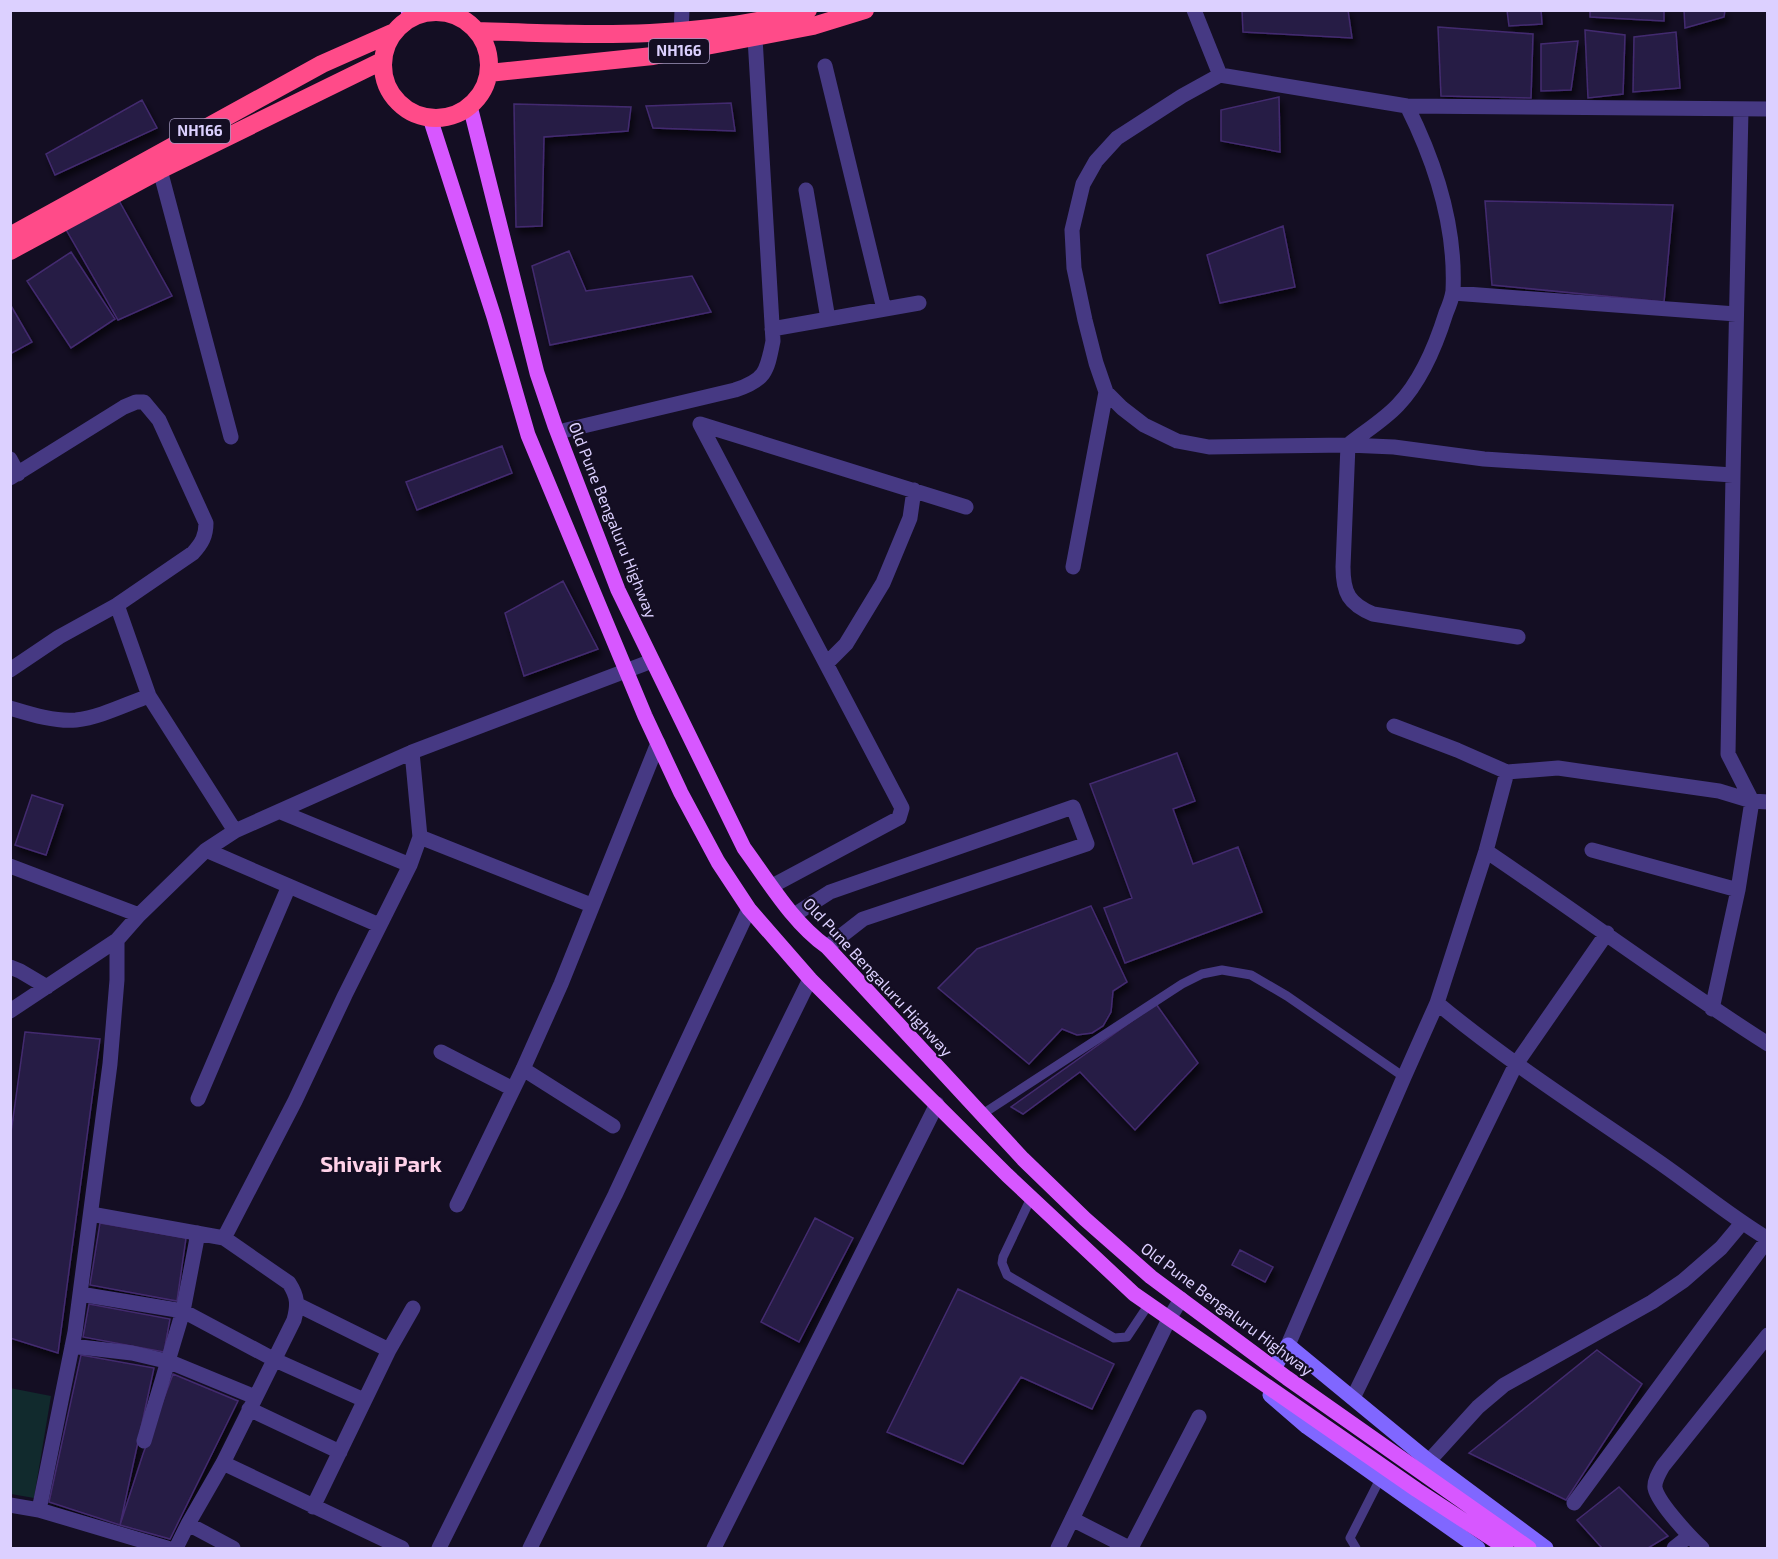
<svg xmlns="http://www.w3.org/2000/svg" width="1778" height="1559" font-family="'Exo 2',sans-serif">
	<defs>
		<filter id="shadow"><feDropShadow dx="3" dy="5.5" stdDeviation="3" flood-color="#0009"/></filter>
	</defs>
	<rect width="100%" height="100%" fill="#140e23"/>
	<path fill="#112a2d" d="M 10,1388 L 51,1396 L 34,1498 L 11,1494 Z"/>
	<path fill="#281a44" stroke="#432c70" stroke-width="1.5" filter="url(#shadow)" d="M 1242,10 L 1348,10 L 1352,38 L 1243,32 Z
		M 1507,10 L 1541,10 L 1542,24 L 1509,26 Z
		M 1590,10 L 1664,10 L 1664,21 L 1590,17 Z
		M 1684,10 L 1725,10 L 1724,17 L 1685,28 Z
		M 1438,27 L 1533,34 L 1531,98 L 1441,96 Z
		M 1585,30 L 1625,35 L 1623,94 L 1588,98 Z
		M 1676,32 L 1680,88 L 1633,92 L 1634,37 Z
		M 1578,41 L 1571,90 L 1541,91 L 1541,44 Z
		M 1279,97 L 1280,152 L 1221,141 L 1221,110 Z
		M 142,100 L 157,128 L 55,175 L 46,154 Z
		M 731,103 L 735,131 L 653,128 L 646,106 Z
		M 514,104 L 631,107 L 628,131 L 544,137 L 542,226 L 516,227 Z
		M 117,197 L 172,296 L 118,320 L 64,226 Z
		M 1485,201 L 1673,205 L 1664,302 L 1492,285 Z
		M 1283,226 L 1295,287 L 1220,303 L 1207,255 Z
		M 569,251 L 586,291 L 692,276 L 711,312 L 550,345 L 532,266 Z
		M 71,252 L 115,319 L 71,348 L 27,281 Z
		M 10,304 L 32,342 L 10,354 Z
		M 502,446 L 512,473 L 417,510 L 406,482 Z
		M 563,581 L 598,649 L 524,676 L 505,613 Z
		M 1177,753 L 1195,801 L 1173,809 L 1193,864 L 1238,847 L 1262,912 L 1125,963 L 1104,908 L 1132,898 L 1090,784 Z
		M 32,795 L 63,805 L 46,855 L 15,845 Z
		M 1091,906 L 1127,982 L 1113,991 L 1111,1012 L 1103,1026 L 1092,1033 L 1077,1035 L 1062,1029 L 1029,1064 L 938,988 L 977,949 Z
		M 1156,1004 L 1198,1063 L 1135,1130 L 1080,1072 L 1023,1114 L 1011,1107 Z
		M 25,1032 L 100,1039 L 58,1353 L 10,1338 L 10,1140 Z
		M 815,1218 L 853,1238 L 799,1342 L 761,1322 Z
		M 100,1223 L 186,1238 L 177,1301 L 90,1285 Z
		M 1240,1250 L 1273,1267 L 1265,1282 L 1232,1265 Z
		M 958,1289 L 1114,1364 L 1092,1409 L 1021,1377 L 963,1464 L 887,1432 Z
		M 89,1304 L 170,1319 L 164,1352 L 83,1337 Z
		M 1597,1350 L 1642,1384 L 1566,1500 L 1469,1453 Z
		M 81,1355 L 154,1368 L 120,1525 L 49,1502 Z
		M 173,1374 L 238,1401 L 170,1539 L 120,1525 L 143,1454 Z
		M 1619,1487 L 1668,1536 L 1648,1548 L 1602,1548 L 1577,1520 Z"/>
	<g fill="none" stroke-linecap="round" stroke-linejoin="round">
		<path stroke="#463983" stroke-width="9" d="M 981,1115 L 1182,984 L 1202,974 L 1222,970 L 1251,975 L 1287,996 L 1404,1077
			M 1031,1198 L 1003,1257 L 1002,1263 L 1007,1275 L 1114,1338 L 1127,1337 L 1149,1304
			M 1356,1548 L 1350,1538 L 1380,1479"/>
		<path stroke="#463983" stroke-width="15" d="M 1194,10 L 1220,75 L 1407,106 L 1768,109
			M 681,33 L 682,10
			M 825,66 L 884,309
			M 1220,75 L 1182,96 L 1117,138 L 1096,161 L 1083,184 L 1072,230 L 1074,268 L 1085,320 L 1096,363 L 1106,392 L 1122,408 L 1144,425 L 1177,441 L 1209,447 L 1348,445 L 1343,567 C 1343,593 1349,604 1373,614 L 1518,637
			M 1407,106 C 1435,162 1456,228 1453,291 C 1452,298 1449,306 1446,313 C 1436,345 1422,380 1398,405 C 1384,420 1364,432 1348,445 L 1394,447 L 1484,459 L 1733,475 L 1728,754 L 1752,801 L 1738,890 L 1712,1009
			M 160,170 L 231,437
			M 806,190 L 828,319
			M 1453,293 L 1736,314
			M 772,329 L 919,303
			M 700,424 L 902,808 L 899,818 L 772,886
			M 700,424 L 966,507
			M 558,432 L 735,390 C 766,380 767,371 773,341 L 755,38
			M 10,459 L 18,474
			M 1733,475 L 1741,110
			M 10,478 L 124,407 L 136,402 L 144,402 L 159,420 L 206,523 C 206,536 202,543 193,553 L 117,605 L 59,637 L 10,670
			M 1073,567 L 1106,392
			M 827,663 L 846,644 L 883,583 L 910,518 L 914,490
			M 149,696 L 235,831
			M 10,708 C 30,714 55,722 76,720 C 101,717 126,704 149,696 L 117,605
			M 1394,726 L 1457,750 L 1507,772
			M 281,812 L 410,865
			M 420,837 L 591,905
			M 206,850 L 379,925
			M 1592,850 L 1738,890
			M 1486,851 C 1581,915 1672,983 1768,1044
			M 10,866 L 139,915
			M 794,915 L 830,892 L 1073,807 L 1087,844 L 863,919 L 827,947
			M 10,967 L 20,971 L 47,987
			M 1437,1003 C 1507,1061 1582,1109 1656,1160 C 1694,1186 1728,1215 1768,1239
			M 10,1011 L 117,940 L 139,915 L 206,850 L 235,831 L 412,752 L 652,661
			M 441,1052 L 513,1089
			M 523,1069 L 613,1126
			M 198,1099 L 289,886
			M 457,1205 L 523,1069 L 561,984 L 658,743
			M 91,1214 L 224,1238 L 289,1283 C 298,1297 298,1305 294,1320 L 223,1463 L 188,1524 L 176,1548
			M 224,1238 L 295,1101 L 345,995 L 410,865 L 420,837 L 412,752
			M 80,1294 L 183,1311 L 275,1360 L 364,1400
			M 298,1305 L 389,1350
			M 1288,1345 L 1404,1077 L 1437,1003 L 1486,851 L 1507,772 L 1558,768 L 1719,791 L 1752,801 L 1768,802
			M 72,1346 L 132,1353 L 170,1362 L 255,1397
			M 1353,1398 L 1516,1064 L 1607,933
			M 249,1409 L 340,1452
			M 144,1441 L 183,1311 L 198,1233
			M 1429,1461 L 1478,1407 L 1504,1385 L 1652,1302 L 1683,1281 L 1721,1248 L 1742,1223
			M 223,1463 L 402,1548
			M 1574,1503 L 1768,1239
			M 10,1505 L 39,1510 L 167,1548
			M 313,1507 L 389,1350 L 413,1308
			M 39,1510 L 75,1332 L 110,1064 L 117,980 L 117,940
			M 1072,1519 L 1129,1548
			M 188,1524 L 233,1548
			M 439,1548 L 615,1195 L 749,909
			M 530,1548 L 810,979
			M 714,1548 L 937,1104
			M 1058,1548 L 1169,1319 L 1181,1299
			M 1131,1548 L 1199,1417
			M 1674,1548 L 1689,1536
			M 1702,1548 C 1691,1538 1658,1503 1655,1488 C 1654,1481 1659,1473 1663,1466 L 1768,1335"/>
		<path stroke="#8067ff" stroke-width="15" d="M 1274,1368 L 1288,1345 L 1429,1461 L 1546,1548
			M 1270,1395 L 1307,1427 L 1478,1548"/>
		<path stroke="#d757ff" stroke-width="15" d="M 408,10 L 410,18
			M 448,10 L 449,13
			M 470,106 L 537,373 L 555,426 L 618,590 L 744,848 C 769,882 792,922 827,947 L 1023,1159 L 1085,1219 L 1151,1277 L 1287,1378 L 1529,1548
			M 430,118 L 494,317 L 528,435 L 645,716 L 681,793 L 718,862 L 749,909 L 810,979 L 1007,1175 L 1134,1294 L 1417,1490 L 1506,1548"/>
		<path stroke="#ff4b89" stroke-width="18" d="M383 65a53 53 0 1 1 106 0a53 53 0 1 1-106 0Z
			M 478,31 C 593,35 695,40 808,10
			M 489,73 L 653,56 L 813,26 L 865,10
			M 10,236 L 322,64 L 392,33
			M 10,251 L 160,170 L 382,61"/>
	</g>
	<g text-anchor="middle" stroke-width="4.5" stroke-linejoin="round" paint-order="stroke">
		<g fill="#140e23" stroke="#a096bd" stroke-width="1.5">
			<rect x="649" y="39" width="60" height="24" rx="4.5"/>
			<rect x="170" y="119" width="60" height="24" rx="4.5"/>
		</g>
		<g font-size="15" font-weight="bold" fill="#dcd0ff">
			<text x="679" y="56">NH166</text>
			<text x="200" y="136">NH166</text>
		</g>
		<g font-size="16" fill="#dcd0ff" stroke="#140e23">
			<text transform="translate(613 520) rotate(68)" y="6">Old Pune Bengaluru Highway</text>
			<text transform="translate(878 977) rotate(47)" y="6">Old Pune Bengaluru Highway</text>
			<text transform="translate(1227 1309) rotate(37)" y="6">Old Pune Bengaluru Highway</text>
		</g>
		<g font-size="22" font-weight="bold" fill="#ffd2e9" stroke="#140e23">
			<text x="381" y="1172">Shivaji Park</text>
		</g>
	</g>
	<rect width="1778" height="1559" fill="none" stroke="#dcd0ff" stroke-width="24"/>
</svg>
